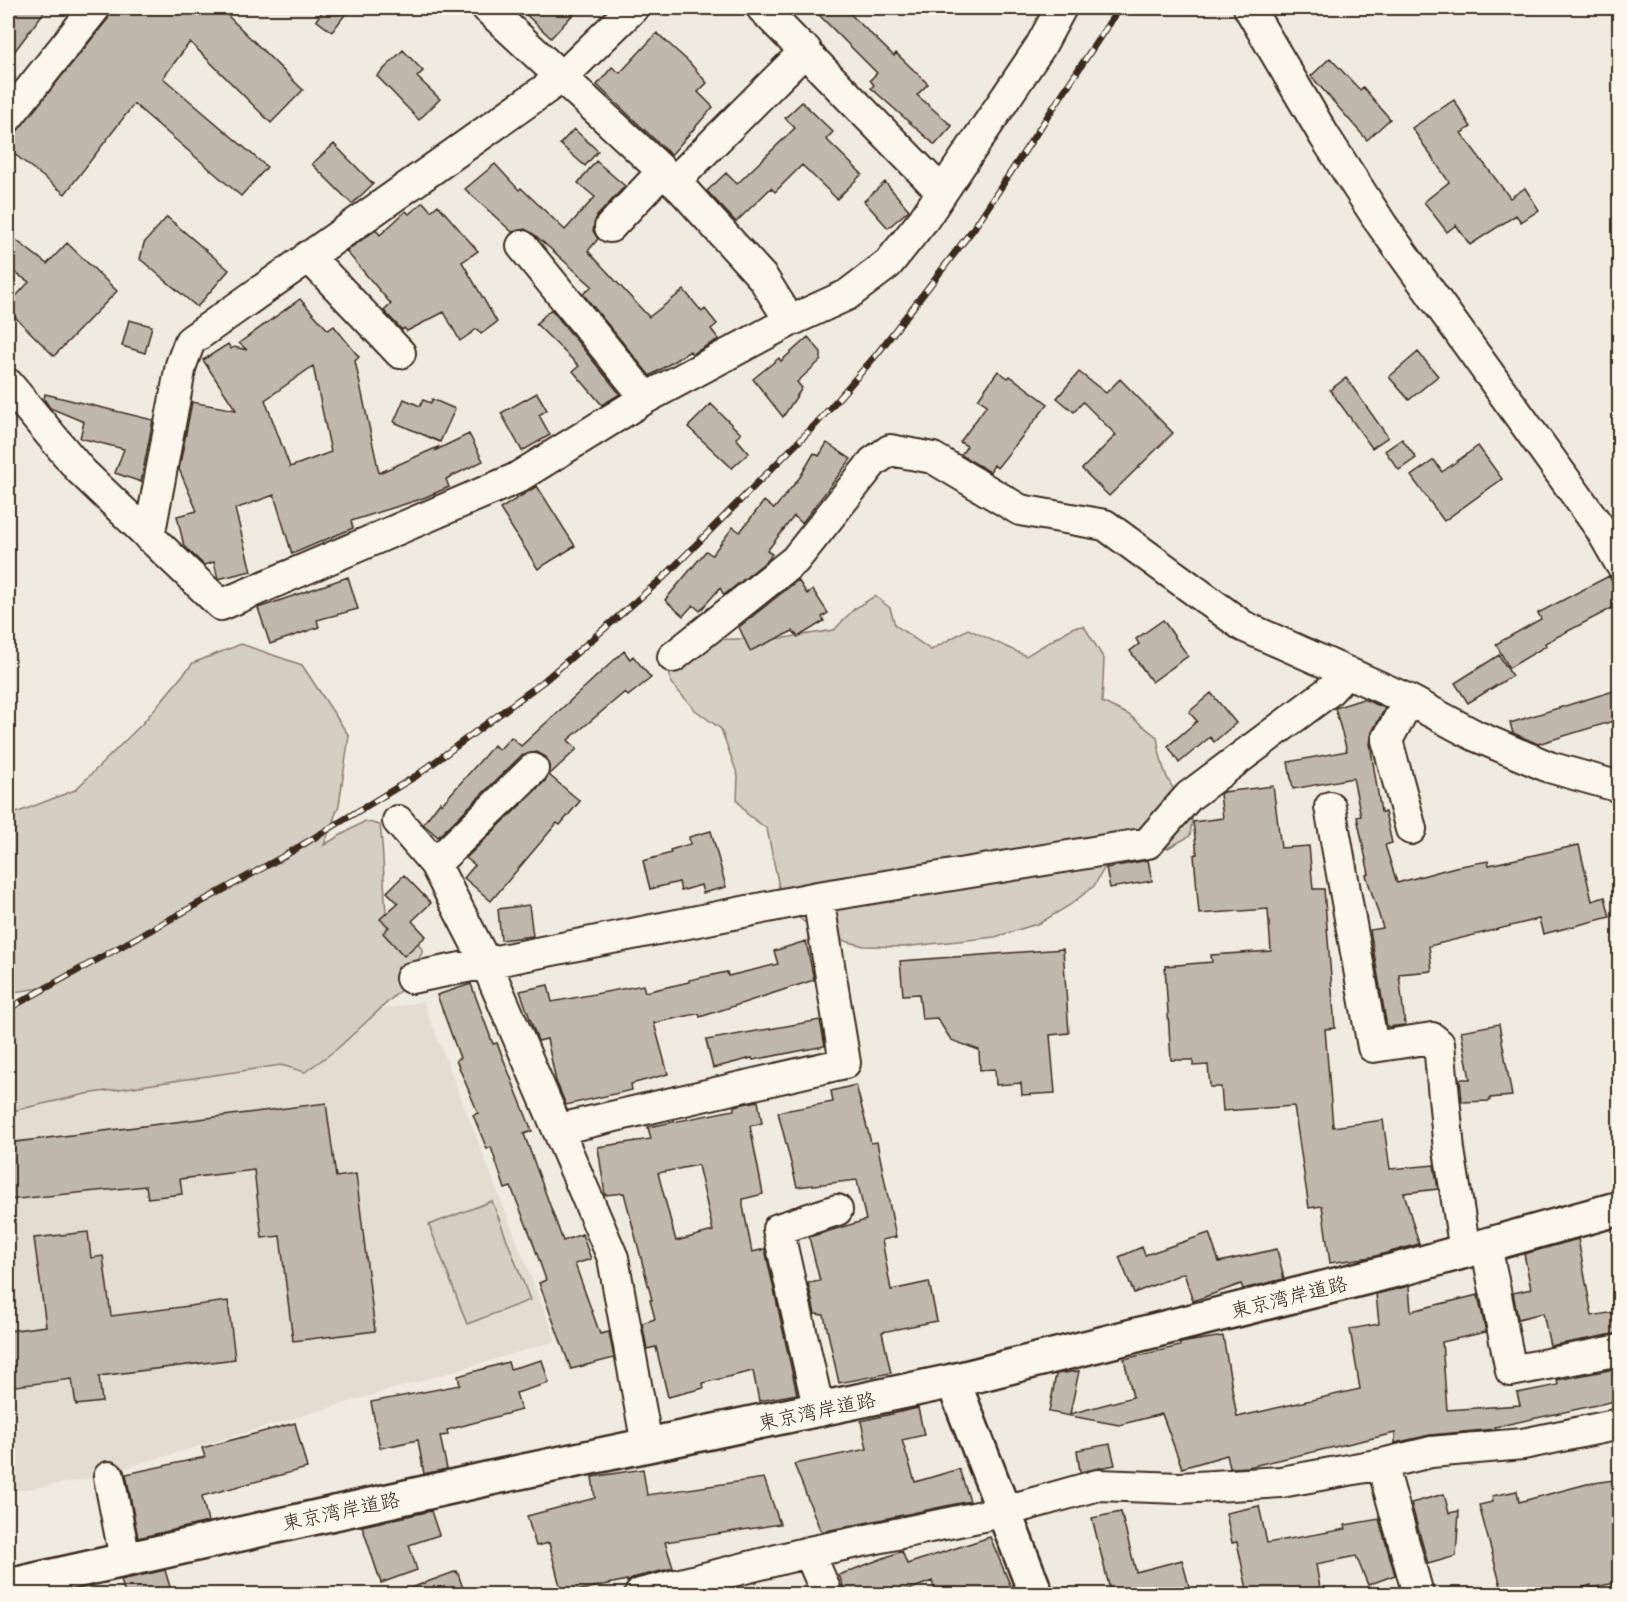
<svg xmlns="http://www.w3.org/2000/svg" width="1627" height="1602" font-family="'Playpen Sans','Klee One',sans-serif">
	<rect width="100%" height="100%" fill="#f0ebe0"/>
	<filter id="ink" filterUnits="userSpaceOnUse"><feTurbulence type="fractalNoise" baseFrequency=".0167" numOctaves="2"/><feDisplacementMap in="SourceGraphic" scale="12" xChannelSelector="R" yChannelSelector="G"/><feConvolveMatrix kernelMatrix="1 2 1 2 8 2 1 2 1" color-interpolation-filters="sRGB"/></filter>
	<g filter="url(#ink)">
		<path fill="#e2dcd1" d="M 423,1001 L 556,1341 L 84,1480 L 8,1492 L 8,1090 Z"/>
		<path fill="#d5cec3" stroke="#887c70" stroke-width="1.5" d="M 875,596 L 890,608 L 895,625 L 931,650 L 968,629 L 1026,656 L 1074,627 L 1084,626 L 1104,659 L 1102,702 L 1129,715 L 1157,737 C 1162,772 1168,787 1193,812 L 1190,836 L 1168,848 L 1122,858 L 1106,865 L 1094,886 L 1070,905 L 1040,923 L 995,937 L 903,947 L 864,946 L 819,934 L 792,912 L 779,887 L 767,829 L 747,814 L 737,800 L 738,776 L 721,729 L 695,710 L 671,683 L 667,657 L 696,640 L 784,638 L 834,630 L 854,609 Z
			M 241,644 L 302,665 L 349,736 L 339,805 L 324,845 L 365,821 L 380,825 C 385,861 383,896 388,933 L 415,938 L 423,951 L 405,986 L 337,1049 L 305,1072 L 281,1065 L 86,1094 L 8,1112 L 8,1011 L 47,987 L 8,993 L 8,816 L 75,790 L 142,724 L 193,663 Z
			M 492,1201 L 530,1300 L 467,1324 L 429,1225 Z"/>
		<path fill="#c0b8ad" stroke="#3b2a1e" stroke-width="1.5" fill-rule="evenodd" d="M 8,8 L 47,8 L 8,60 Z
			M 112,8 L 220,8 L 303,90 L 271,123 L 190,42 L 163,78 L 267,167 L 241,196 L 134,104 L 65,194 L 8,149 L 8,145 L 18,130 L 108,19 Z
			M 325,8 L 350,8 L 332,32 L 316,20 Z
			M 519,8 L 579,8 L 551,38 Z
			M 812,8 L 844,8 L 894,56 L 896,53 L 928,84 L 917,95 L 952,126 L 935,145 L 871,88 L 874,85 L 870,80 L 877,73 Z
			M 657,33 L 689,62 L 707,83 L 698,92 L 713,107 L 671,155 L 597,85 L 612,67 L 620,73 Z
			M 403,50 L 423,71 L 417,77 L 440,99 L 419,120 L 377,76 Z
			M 1330,58 L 1360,90 L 1363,87 L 1390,119 L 1367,140 L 1311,76 Z
			M 1454,100 L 1471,127 L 1461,133 L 1510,198 L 1525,188 L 1539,210 L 1521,222 L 1516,215 L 1470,245 L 1456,225 L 1447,232 L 1424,202 L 1449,182 L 1412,128 Z
			M 802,102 L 833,132 L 826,139 L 862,174 L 837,199 L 802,165 L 775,192 L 771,188 L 736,222 L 707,191 L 726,173 L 737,184 L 795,128 L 785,118 Z
			M 574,129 L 598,151 L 585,166 L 560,144 Z
			M 334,144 L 373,184 L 352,204 L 312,164 Z
			M 596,161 L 625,186 L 597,216 L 593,231 L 598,239 L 588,251 L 649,317 L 684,290 L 702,312 L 705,309 L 717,324 L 711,329 L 719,339 L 692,354 L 690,351 L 650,376 L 583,294 L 592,286 L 535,235 L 525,229 L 512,232 L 465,189 L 495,164 L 519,190 L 521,188 L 565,230 L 595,197 L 578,183 Z
			M 885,182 L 909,210 L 888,228 L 864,201 Z
			M 423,202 L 431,211 L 438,205 L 478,251 L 462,262 L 497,322 L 481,334 L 477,329 L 460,341 L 444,312 L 407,331 L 404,328 L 402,330 L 384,311 L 391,304 L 346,251 L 376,230 L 380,235 L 406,211 L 409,214 Z
			M 167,217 L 229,270 L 197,307 L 140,259 L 144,243 Z
			M 8,234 L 47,264 L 67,243 L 117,291 L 54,356 L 8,310 L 8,305 L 29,282 L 8,268 Z
			M 300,299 L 328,330 L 334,326 L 359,357 L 355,361 L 379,473 L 438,447 L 436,450 L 469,434 L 483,461 L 446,479 L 449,487 L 421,499 L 351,521 L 353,528 L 292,554 L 274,495 L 235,509 L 251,571 L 218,579 L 214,562 L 204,565 L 184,546 L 177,516 L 197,511 L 179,469 L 192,402 L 236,410 L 203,360 L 228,344 L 231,349 L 234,347 L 247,350 L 239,343 ZM 313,366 L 331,452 L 290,467 L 265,400 Z
			M 551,309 L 620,394 L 602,405 L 573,371 L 579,366 L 536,324 Z
			M 129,320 L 152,326 L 145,353 L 122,346 Z
			M 808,337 L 821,352 L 821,360 L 797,382 L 802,388 L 783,417 L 753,379 L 779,358 L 781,361 Z
			M 1418,352 L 1438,376 L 1409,400 L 1389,377 Z
			M 998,371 L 1008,378 L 1010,376 L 1048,404 L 997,468 L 994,465 L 990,472 L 961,455 L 967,446 L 960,442 L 987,405 L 978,399 Z
			M 1079,372 L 1106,393 L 1120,379 L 1173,433 L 1109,496 L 1082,469 L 1116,435 L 1083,402 L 1074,412 L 1057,398 Z
			M 1346,378 L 1388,437 L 1372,448 L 1330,390 Z
			M 537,393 L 547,410 L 539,415 L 550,435 L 522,451 L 501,413 Z
			M 45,394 L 153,420 L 141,482 L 115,473 L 124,449 L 80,438 L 84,422 L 50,408 L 44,399 Z
			M 404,399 L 420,406 L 423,400 L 431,403 L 432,399 L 455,409 L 440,442 L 394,422 Z
			M 711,404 L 741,434 L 736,438 L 749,453 L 732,468 L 688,427 Z
			M 1402,439 L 1416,458 L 1399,470 L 1385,451 Z
			M 827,443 L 851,459 L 802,523 L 794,516 L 767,551 L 772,554 L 768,560 L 724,595 L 720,588 L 700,611 L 693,605 L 683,616 L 665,600 L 706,551 L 712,555 L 733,527 L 740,532 L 764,501 L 774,509 L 800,477 L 814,453 L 819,456 Z
			M 1478,446 L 1502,479 L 1444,521 L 1411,476 L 1434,460 L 1442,472 Z
			M 537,486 L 575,546 L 538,569 L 500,509 Z
			M 1609,576 L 1620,595 L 1620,604 L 1545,643 L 1546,646 L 1509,668 L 1496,644 L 1541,619 L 1538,613 Z
			M 348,577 L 358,609 L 317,620 L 319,627 L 270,644 L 258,608 Z
			M 798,580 L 807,594 L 813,590 L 828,613 L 822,617 L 824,621 L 798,637 L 793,631 L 750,651 L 739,627 Z
			M 1163,620 L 1188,656 L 1152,682 L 1130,651 L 1139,644 L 1136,639 Z
			M 624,651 L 630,659 L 633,656 L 651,678 L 628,696 L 625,692 L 568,740 L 577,749 L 549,775 L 580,801 L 560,825 L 557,823 L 491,901 L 464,878 L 475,865 L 466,858 L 545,781 L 550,765 L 546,757 L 537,752 L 521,756 L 438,837 L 423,824 L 440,802 L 442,804 L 494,745 L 499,750 L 511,737 L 521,746 Z
			M 1499,655 L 1512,676 L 1468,703 L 1455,683 Z
			M 1620,689 L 1620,719 L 1538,744 L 1513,733 L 1510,723 Z
			M 1211,693 L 1236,723 L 1214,742 L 1210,737 L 1179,763 L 1168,746 L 1197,721 L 1189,712 Z
			M 1363,699 L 1385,708 L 1372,732 L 1370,744 L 1381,812 L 1385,812 L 1392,843 L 1385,845 L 1397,883 L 1455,867 L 1488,861 L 1489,865 L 1579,845 L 1592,901 L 1605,897 L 1610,917 L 1543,934 L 1539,919 L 1429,946 L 1432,971 L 1399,974 L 1405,1025 L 1387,1027 L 1370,930 L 1383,928 L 1366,875 L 1369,874 L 1357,817 L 1361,816 L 1353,778 L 1293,789 L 1288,762 L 1347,751 L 1335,708 Z
			M 1273,786 L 1281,848 L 1309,846 L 1313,889 L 1324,889 L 1335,1028 L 1325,1029 L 1333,1127 L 1383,1120 L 1390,1169 L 1434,1165 L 1438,1189 L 1404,1193 L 1419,1244 L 1372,1257 L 1330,1263 L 1322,1206 L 1309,1208 L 1294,1106 L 1223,1111 L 1221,1087 L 1210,1087 L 1208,1065 L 1193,1066 L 1193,1060 L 1171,1060 L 1165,966 L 1212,962 L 1211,955 L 1271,951 L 1268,909 L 1199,914 L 1194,855 L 1197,854 L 1193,822 L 1223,818 L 1220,794 L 1223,792 Z
			M 711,831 L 726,887 L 703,893 L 701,885 L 681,891 L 679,882 L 650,889 L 643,861 L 671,853 L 670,850 L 690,844 L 689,837 Z
			M 1148,860 L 1152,881 L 1110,888 L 1106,868 Z
			M 404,875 L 431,903 L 412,921 L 426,936 L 404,956 L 383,933 L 389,927 L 380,919 L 398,903 L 387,892 Z
			M 529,905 L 533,936 L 501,940 L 498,909 Z
			M 806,941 L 814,980 L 700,1017 L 699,1014 L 696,1014 L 654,1023 L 668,1074 L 631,1084 L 632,1090 L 566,1105 L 556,1081 L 547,1039 L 538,1041 L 520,991 L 548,985 L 552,1002 L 643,985 L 645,992 L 689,982 L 689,980 L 727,972 L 728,976 L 778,964 L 774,951 Z
			M 1063,949 L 1069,1033 L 1050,1035 L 1055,1093 L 1022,1095 L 1021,1083 L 996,1085 L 995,1069 L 980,1070 L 979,1050 L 951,1040 L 937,1018 L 922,1019 L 919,994 L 903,995 L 900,961 Z
			M 471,984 L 493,1044 L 497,1043 L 532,1131 L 524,1134 L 563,1241 L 582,1234 L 591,1259 L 575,1264 L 600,1334 L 609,1332 L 614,1358 L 571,1369 L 539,1283 L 546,1280 L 530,1234 L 511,1187 L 505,1189 L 491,1147 L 487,1149 L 473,1115 L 478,1113 L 456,1060 L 460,1058 L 437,995 Z
			M 820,1020 L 825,1046 L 753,1060 L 752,1058 L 713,1068 L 706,1040 Z
			M 1499,1024 L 1512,1096 L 1490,1098 L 1490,1101 L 1462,1102 L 1460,1079 L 1470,1079 L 1461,1031 Z
			M 856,1085 L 871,1143 L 877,1142 L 896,1237 L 882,1240 L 891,1290 L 929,1282 L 937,1321 L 882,1332 L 891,1373 L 839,1383 L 824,1315 L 815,1314 L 808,1283 L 820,1281 L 809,1237 L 866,1220 L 857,1180 L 797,1187 L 778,1112 L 833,1102 L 831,1091 Z
			M 758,1101 L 762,1123 L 750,1126 L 763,1194 L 743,1199 L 743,1206 L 752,1252 L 765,1249 L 797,1394 L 759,1401 L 753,1371 L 703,1383 L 704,1388 L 668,1397 L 656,1347 L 647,1349 L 642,1323 L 655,1319 L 650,1300 L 652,1300 L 624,1193 L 605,1195 L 598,1147 L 651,1139 L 648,1127 L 734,1110 L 734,1106 ZM 698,1165 L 713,1231 L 676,1241 L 658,1173 Z
			M 326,1103 L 336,1177 L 356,1174 L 375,1331 L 293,1341 L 280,1236 L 262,1238 L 254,1170 L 180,1179 L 182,1194 L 148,1198 L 146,1186 L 8,1200 L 8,1143 Z
			M 88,1232 L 91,1258 L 103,1256 L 111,1316 L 228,1301 L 235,1359 L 99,1376 L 102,1402 L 76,1405 L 72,1379 L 8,1387 L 8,1331 L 46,1326 L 34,1238 Z
			M 1209,1233 L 1219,1262 L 1277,1249 L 1284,1279 L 1243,1289 L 1241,1284 L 1193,1301 L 1184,1273 L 1134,1293 L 1119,1257 L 1142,1247 L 1145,1255 Z
			M 1578,1239 L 1592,1316 L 1614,1312 L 1619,1333 L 1550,1346 L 1543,1313 L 1518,1319 L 1513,1293 L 1531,1289 L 1524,1254 Z
			M 1409,1286 L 1411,1311 L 1478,1295 L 1486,1332 L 1442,1342 L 1447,1410 L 1520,1405 L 1517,1393 L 1558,1385 L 1557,1380 L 1620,1368 L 1620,1400 L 1495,1427 L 1496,1429 L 1430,1435 L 1395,1443 L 1395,1433 L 1248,1467 L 1230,1468 L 1227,1455 L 1182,1468 L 1162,1414 L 1119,1425 L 1049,1412 L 1056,1374 L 1079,1371 L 1070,1414 L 1133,1397 L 1124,1359 L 1180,1346 L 1180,1343 L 1223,1336 L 1237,1417 L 1360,1389 L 1350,1329 L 1379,1324 L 1376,1294 Z
			M 542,1360 L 549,1383 L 516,1393 L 521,1410 L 447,1430 L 448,1435 L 440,1436 L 447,1469 L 424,1474 L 418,1440 L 380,1448 L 371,1402 L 460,1385 L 458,1376 L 508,1362 L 510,1369 Z
			M 918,1408 L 924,1435 L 902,1440 L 915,1482 L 959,1469 L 970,1501 L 821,1532 L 794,1464 L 867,1449 L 861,1421 Z
			M 295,1423 L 307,1468 L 202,1496 L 208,1522 L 138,1538 L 126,1474 L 205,1457 L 202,1448 Z
			M 1110,1444 L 1115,1465 L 1080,1472 L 1077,1450 Z
			M 643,1469 L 647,1495 L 764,1478 L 780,1524 L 665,1542 L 673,1568 L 636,1577 L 627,1582 L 627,1580 L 562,1594 L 549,1543 L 536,1546 L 527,1516 L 595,1498 L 592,1477 Z
			M 1620,1479 L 1620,1582 L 1591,1588 L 1591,1585 L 1565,1593 L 1563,1588 L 1537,1594 L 1503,1594 L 1479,1505 L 1493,1502 L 1492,1496 L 1517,1491 L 1519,1502 L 1587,1484 Z
			M 1444,1494 L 1449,1513 L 1459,1511 L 1456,1556 L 1428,1564 L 1411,1503 Z
			M 1259,1506 L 1267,1543 L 1346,1529 L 1345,1525 L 1379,1519 L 1395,1575 L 1368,1585 L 1356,1556 L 1316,1564 L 1321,1594 L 1248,1594 L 1237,1542 L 1232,1543 L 1226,1513 Z
			M 431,1511 L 439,1535 L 409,1545 L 417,1570 L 381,1583 L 362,1526 Z
			M 1121,1512 L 1136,1572 L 1182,1560 L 1191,1594 L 1111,1594 L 1092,1518 Z
			M 990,1537 L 1014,1594 L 936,1594 L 932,1581 L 898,1594 L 846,1594 L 839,1575 L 902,1551 L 907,1564 Z
			M 165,1570 L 172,1594 L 125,1594 L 121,1580 Z
			M 457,1571 L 465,1594 L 401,1594 L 400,1592 Z"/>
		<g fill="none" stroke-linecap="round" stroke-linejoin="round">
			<g stroke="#3b2a1e" stroke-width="34">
				<path id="street" d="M 487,8 L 682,189 L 763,278 L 790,321
					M 762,8 L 942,192
					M 1249,8 L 1325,137 L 1382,225 L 1600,528 L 1620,563
					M 8,117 L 95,8
					M 674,182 L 806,50
					M 610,227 L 662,172
					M 522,246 L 646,398
					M 308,256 L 400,353
					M 8,384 L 81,471 L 221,605 L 515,479 L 646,398 L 790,321 L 847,295 L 888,264 L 924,219 L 1040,47 L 1061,8
					M 149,537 L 181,365 L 190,341 L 561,78 L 633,8
					M 673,657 L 795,560 L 873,462 L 890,450 L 933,458 L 1020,510 L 1105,525 L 1243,626 L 1409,700 L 1476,736 L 1549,767 L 1620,787
					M 1409,700 L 1387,740 L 1411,829
					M 1330,807 L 1373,1047 L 1432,1038 L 1439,1044 L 1449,1150 L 1465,1251
					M 398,821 L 435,864 L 487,965 L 613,1258 L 647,1445
					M 435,864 L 533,769
					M 411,978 L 818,897 L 1148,843 L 1189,796 L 1328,692 L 1347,672
					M 559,1129 L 845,1063 L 818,897
					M 1486,1245 L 1511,1371 L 1620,1350
					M 819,1411 L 778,1229 L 837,1210
					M 1382,1464 L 1418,1594
					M 109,1477 L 125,1559
					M 809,1552 L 827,1594
					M 640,1594 L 809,1552 L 1002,1512 L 1098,1485 L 1180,1488 L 1281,1482 L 1382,1464 L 1431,1452 L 1523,1444 L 1620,1424"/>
			</g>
			<g stroke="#3b2a1e" stroke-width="38">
				<path id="secondary" d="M 953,1381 L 1036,1594"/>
			</g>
			<g stroke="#3b2a1e" stroke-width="38">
				<path id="highway" d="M 8,1586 L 491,1478 L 953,1381 L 1408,1267 L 1620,1208"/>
			</g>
			<use href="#street" stroke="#fbf7ec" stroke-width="30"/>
			<use href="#secondary" stroke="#fbf7ec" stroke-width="33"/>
			<use href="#highway" stroke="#fbf7ec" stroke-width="33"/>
			<g stroke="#3b2a1e" stroke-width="7">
				<path id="rail" d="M 8,1009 L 284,856 L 416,776 L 544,681 L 665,576 L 817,423 L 877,354 L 974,228 L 1119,8"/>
			</g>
			<use href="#rail" stroke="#fbf7ec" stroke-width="4.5" stroke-dasharray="14" stroke-linecap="butt"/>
		</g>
	</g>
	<g text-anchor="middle" stroke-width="4.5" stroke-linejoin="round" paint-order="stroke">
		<g font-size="20" fill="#3b2a1e" stroke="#fbf7ec">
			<text transform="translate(1289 1297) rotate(-14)" y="7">東京湾岸道路</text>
			<text transform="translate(817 1411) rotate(-12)" y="7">東京湾岸道路</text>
			<text transform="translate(341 1511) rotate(-12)" y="7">東京湾岸道路</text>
		</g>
	</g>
	<rect width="1627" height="1602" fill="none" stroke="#fbf7ec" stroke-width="30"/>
	<rect x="15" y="15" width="1597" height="1572" fill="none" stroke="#3b2a1e" stroke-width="2" filter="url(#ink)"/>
</svg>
